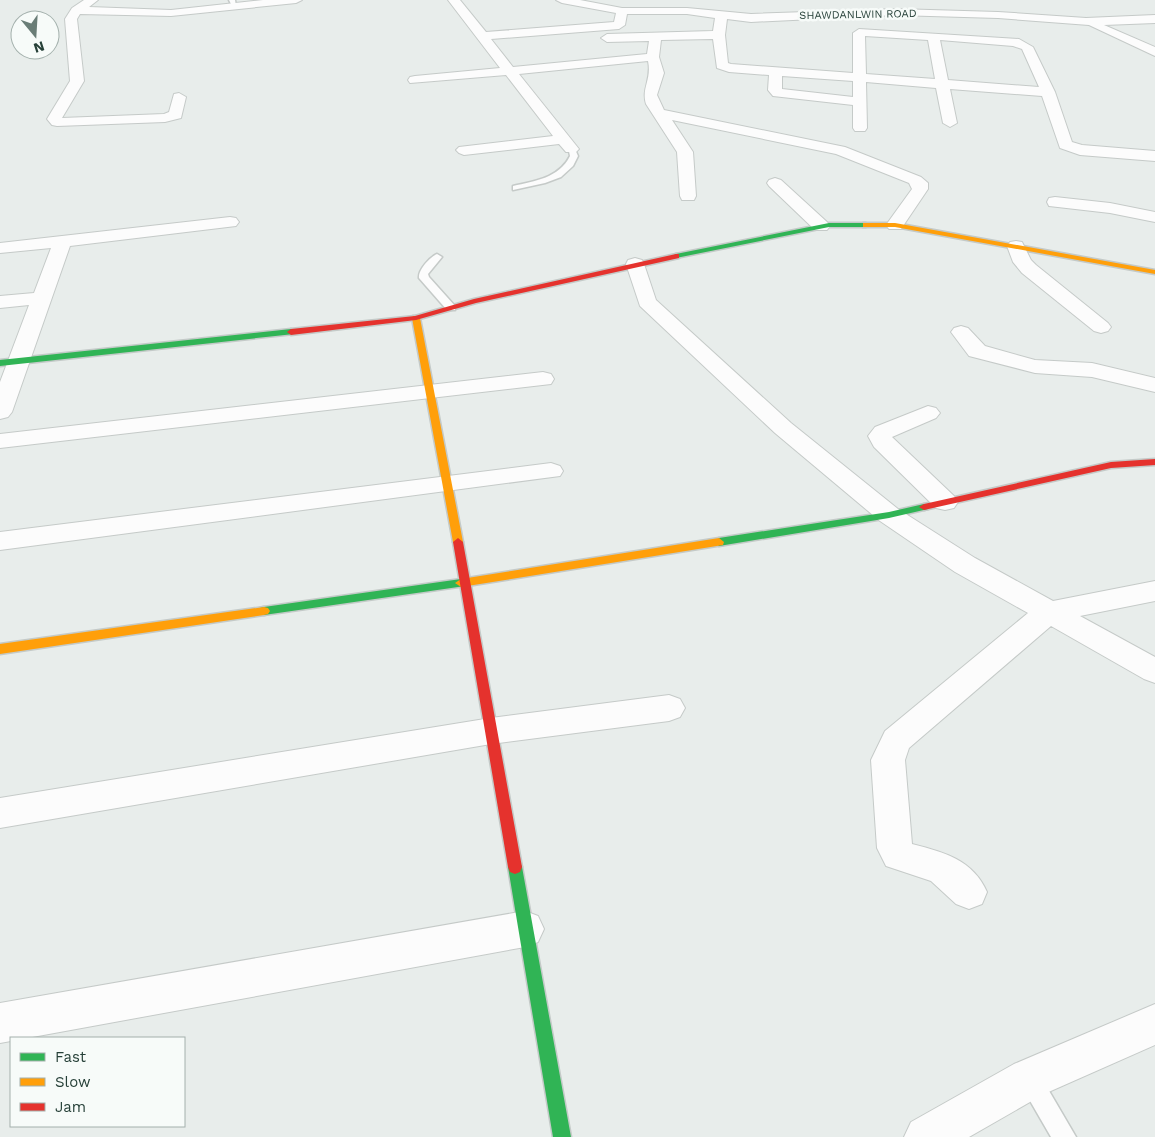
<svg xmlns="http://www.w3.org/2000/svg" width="1155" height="1137" font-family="'Work Sans',sans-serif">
	<rect width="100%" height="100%" fill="#e8edeb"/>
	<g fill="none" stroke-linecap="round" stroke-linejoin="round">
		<g stroke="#c5cac8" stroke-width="3">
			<path id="lane" d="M 229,0 L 235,0 L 236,6 L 232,6 Z
				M 568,147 L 574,147 L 578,156 L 573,166 L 561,177 L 545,183 L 513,190 L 513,186 C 535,181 559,178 570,156 Z
				M 437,254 L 442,257 L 428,274 L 429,277 L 455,306 L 455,310 L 447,310 L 419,278 C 418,270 430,257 437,254 Z
				M 1030,1068 L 1038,1072 L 1076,1137 L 1051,1137 L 1018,1080 L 1022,1072 Z"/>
		</g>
		<g stroke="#c5cac8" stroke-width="2">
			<path id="street" d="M 84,0 L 98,0 L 89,7 L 171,10 L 263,0 L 302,0 L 296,3 L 171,16 L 80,14 L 77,19 L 84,81 L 62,118 L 164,114 L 169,112 L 174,94 L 179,93 L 186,97 L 181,118 L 165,122 L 57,126 L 52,125 L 47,119 L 70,81 L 65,19 L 72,8 Z
				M 448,0 L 460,0 L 486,32 L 614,22 L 616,13 L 562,3 L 556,0 L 580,0 L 622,8 L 687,8 L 751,14 L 896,9 L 998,12 L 1086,18 L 1155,15 L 1155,23 L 1104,25 L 1155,47 L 1155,56 L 1089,25 L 998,18 L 896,15 L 751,22 L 727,19 L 725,35 L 728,63 L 731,64 L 853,73 L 853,33 L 859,29 L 1019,39 L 1033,47 L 1055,92 L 1072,142 L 1082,145 L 1155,151 L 1155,161 L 1080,155 L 1060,148 L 1042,96 L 950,89 L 957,123 L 950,127 L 943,123 L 936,88 L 866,82 L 867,128 L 865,131 L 855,131 L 853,128 L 853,105 L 773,96 L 768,90 L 769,75 L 729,72 L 717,68 L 713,39 L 661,40 L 659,57 L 664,73 L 657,95 L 664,110 L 845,147 L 921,177 L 928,183 L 928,189 L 901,229 L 889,229 L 886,225 L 912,189 L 909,183 L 836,154 L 672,120 L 693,152 L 696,196 L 694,200 L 682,200 L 680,196 L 677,152 L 646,104 C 641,88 652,80 648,61 L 519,74 L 579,149 L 576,152 L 566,152 L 559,144 L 464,155 L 459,153 L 456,150 L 459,147 L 553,136 L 506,75 L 410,83 L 408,80 L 410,77 L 415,76 L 500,68 ZM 627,14 L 687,14 L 715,18 L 713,31 L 607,34 L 601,38 L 607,42 L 649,41 L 647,54 L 513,67 L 491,39 L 619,29 L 625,25 ZM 865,36 L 928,40 L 935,79 L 866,74 ZM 940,40 L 1013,46 L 1022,49 L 1039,87 L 948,80 ZM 782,76 L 853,81 L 853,97 L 782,89 Z
				M 775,178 L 781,180 L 827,222 L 830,226 L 827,230 L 815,230 L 769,186 L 767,183 L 769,180 Z
				M 1055,197 L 1110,203 L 1155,212 L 1155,222 L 1110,213 L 1049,206 L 1047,202 L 1049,198 Z
				M 230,217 L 236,218 L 239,222 L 236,226 L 70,246 L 12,412 L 8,417 L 0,419 L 0,382 L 29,305 L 0,308 L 0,296 L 34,293 L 51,248 L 0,253 L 0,243 Z
				M 1016,241 L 1022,242 L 1031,260 L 1036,265 L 1108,323 L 1111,327 L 1108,331 L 1101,333 L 1094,331 L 1022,273 L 1013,262 L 1007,246 L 1010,242 Z
				M 635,258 L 642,260 L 644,264 L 656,300 L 791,423 L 898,509 L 975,558 L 1053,601 L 1155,581 L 1155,601 L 1080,616 L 1155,657 L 1155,683 L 1144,679 L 1051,626 L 909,748 L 905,760 L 912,844 C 944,852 973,860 987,892 L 982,904 L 969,909 L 956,904 L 931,881 L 886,866 L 877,848 L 871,760 L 885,731 L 1028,613 L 955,572 L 880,521 L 775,433 L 640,306 L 626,264 L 628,260 Z
				M 961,326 L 968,328 L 985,346 L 1035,360 L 1092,363 L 1155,378 L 1155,392 L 1092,377 L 1035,373 L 969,356 L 951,332 L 954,328 Z
				M 543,372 L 551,374 L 554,379 L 551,384 L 0,448 L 0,434 Z
				M 928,406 L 936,408 L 940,413 L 936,418 L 892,437 L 954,496 L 958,502 L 954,508 L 945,510 L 936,508 L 874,447 L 868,436 L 875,427 Z
				M 551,463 L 560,466 L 563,471 L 560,476 L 0,550 L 0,532 Z
				M 669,695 L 680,699 L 685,708 L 680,717 L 669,721 L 491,744 L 0,828 L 0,798 L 491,718 Z
				M 525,911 L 538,916 L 544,929 L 538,942 L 525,947 L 27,1038 L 11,1038 L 11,1041 L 0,1043 L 0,1003 Z
				M 1155,1004 L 1155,1045 L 1044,1094 L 969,1137 L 904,1137 L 911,1122 L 1014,1064 Z"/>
		</g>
		<g stroke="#c4cac8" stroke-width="3">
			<path id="fast" d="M 829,223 L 866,223 L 870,225 L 866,227 L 829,227 L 676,258 L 672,256 L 676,254 Z
				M 291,329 L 295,332 L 294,334 L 0,366 L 0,360 Z
				M 924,504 L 929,507 L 928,509 L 889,518 L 719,546 L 714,542 L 719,538 L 889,512 Z
				M 461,579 L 467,583 L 465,586 L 264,615 L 260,614 L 258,611 L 260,608 L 264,607 Z
				M 515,860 L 520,862 L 522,867 L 571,1137 L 553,1137 L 508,867 L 510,862 Z"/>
		</g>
		<g stroke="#c4cac8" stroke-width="3">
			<path id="slow" d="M 863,223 L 895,223 L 1155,270 L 1155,274 L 895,227 L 863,227 Z
				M 413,316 L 419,316 L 420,318 L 463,542 L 458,546 L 453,542 L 412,318 Z
				M 719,538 L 724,542 L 723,545 L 461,587 L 455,583 L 461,579 Z
				M 264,607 L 268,608 L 270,611 L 268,614 L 264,615 L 0,654 L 0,644 Z"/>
		</g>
		<g stroke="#c4cac8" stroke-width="3">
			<path id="jam" d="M 676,254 L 679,254 L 679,258 L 476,303 L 416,320 L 291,335 L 287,332 L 291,329 L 415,316 L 474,299 Z
				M 1155,459 L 1155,465 L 1111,468 L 924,510 L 919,507 L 924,504 L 1111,462 Z
				M 458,538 L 463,542 L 522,867 L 520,872 L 515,874 L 510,872 L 508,867 L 453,542 Z"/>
		</g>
		<use href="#lane" fill="#fcfcfc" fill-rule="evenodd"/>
		<use href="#street" fill="#fcfcfc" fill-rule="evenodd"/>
		<use href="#fast" fill="#30b455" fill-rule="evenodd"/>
		<use href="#slow" fill="#ff9f0a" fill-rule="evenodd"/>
		<use href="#jam" fill="#e5322d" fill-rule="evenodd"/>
	</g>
	<g text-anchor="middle" stroke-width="5" stroke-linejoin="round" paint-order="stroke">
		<g font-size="11" fill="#264038" stroke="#f7fbf9">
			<text transform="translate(858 14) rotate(-1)" y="4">SHAWDANLWIN ROAD</text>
		</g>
	</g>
	<rect x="10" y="1037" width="175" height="90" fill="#f7fbf9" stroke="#a3b0ac"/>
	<rect x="20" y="1053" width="25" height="8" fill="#30b455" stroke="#a3b0ac"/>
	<text x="55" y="1062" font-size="15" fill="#264038">Fast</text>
	<rect x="20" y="1078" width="25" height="8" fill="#ff9f0a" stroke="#a3b0ac"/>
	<text x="55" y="1087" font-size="15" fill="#264038">Slow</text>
	<rect x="20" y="1103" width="25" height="8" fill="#e5322d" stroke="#a3b0ac"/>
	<text x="55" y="1112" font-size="15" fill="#264038">Jam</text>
	<g transform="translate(35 35) rotate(162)"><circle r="24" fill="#f7fbf9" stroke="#a3b0ac"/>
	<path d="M0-4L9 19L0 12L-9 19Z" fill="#6a7d77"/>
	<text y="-8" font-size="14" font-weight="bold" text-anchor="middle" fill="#264038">N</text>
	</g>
</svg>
